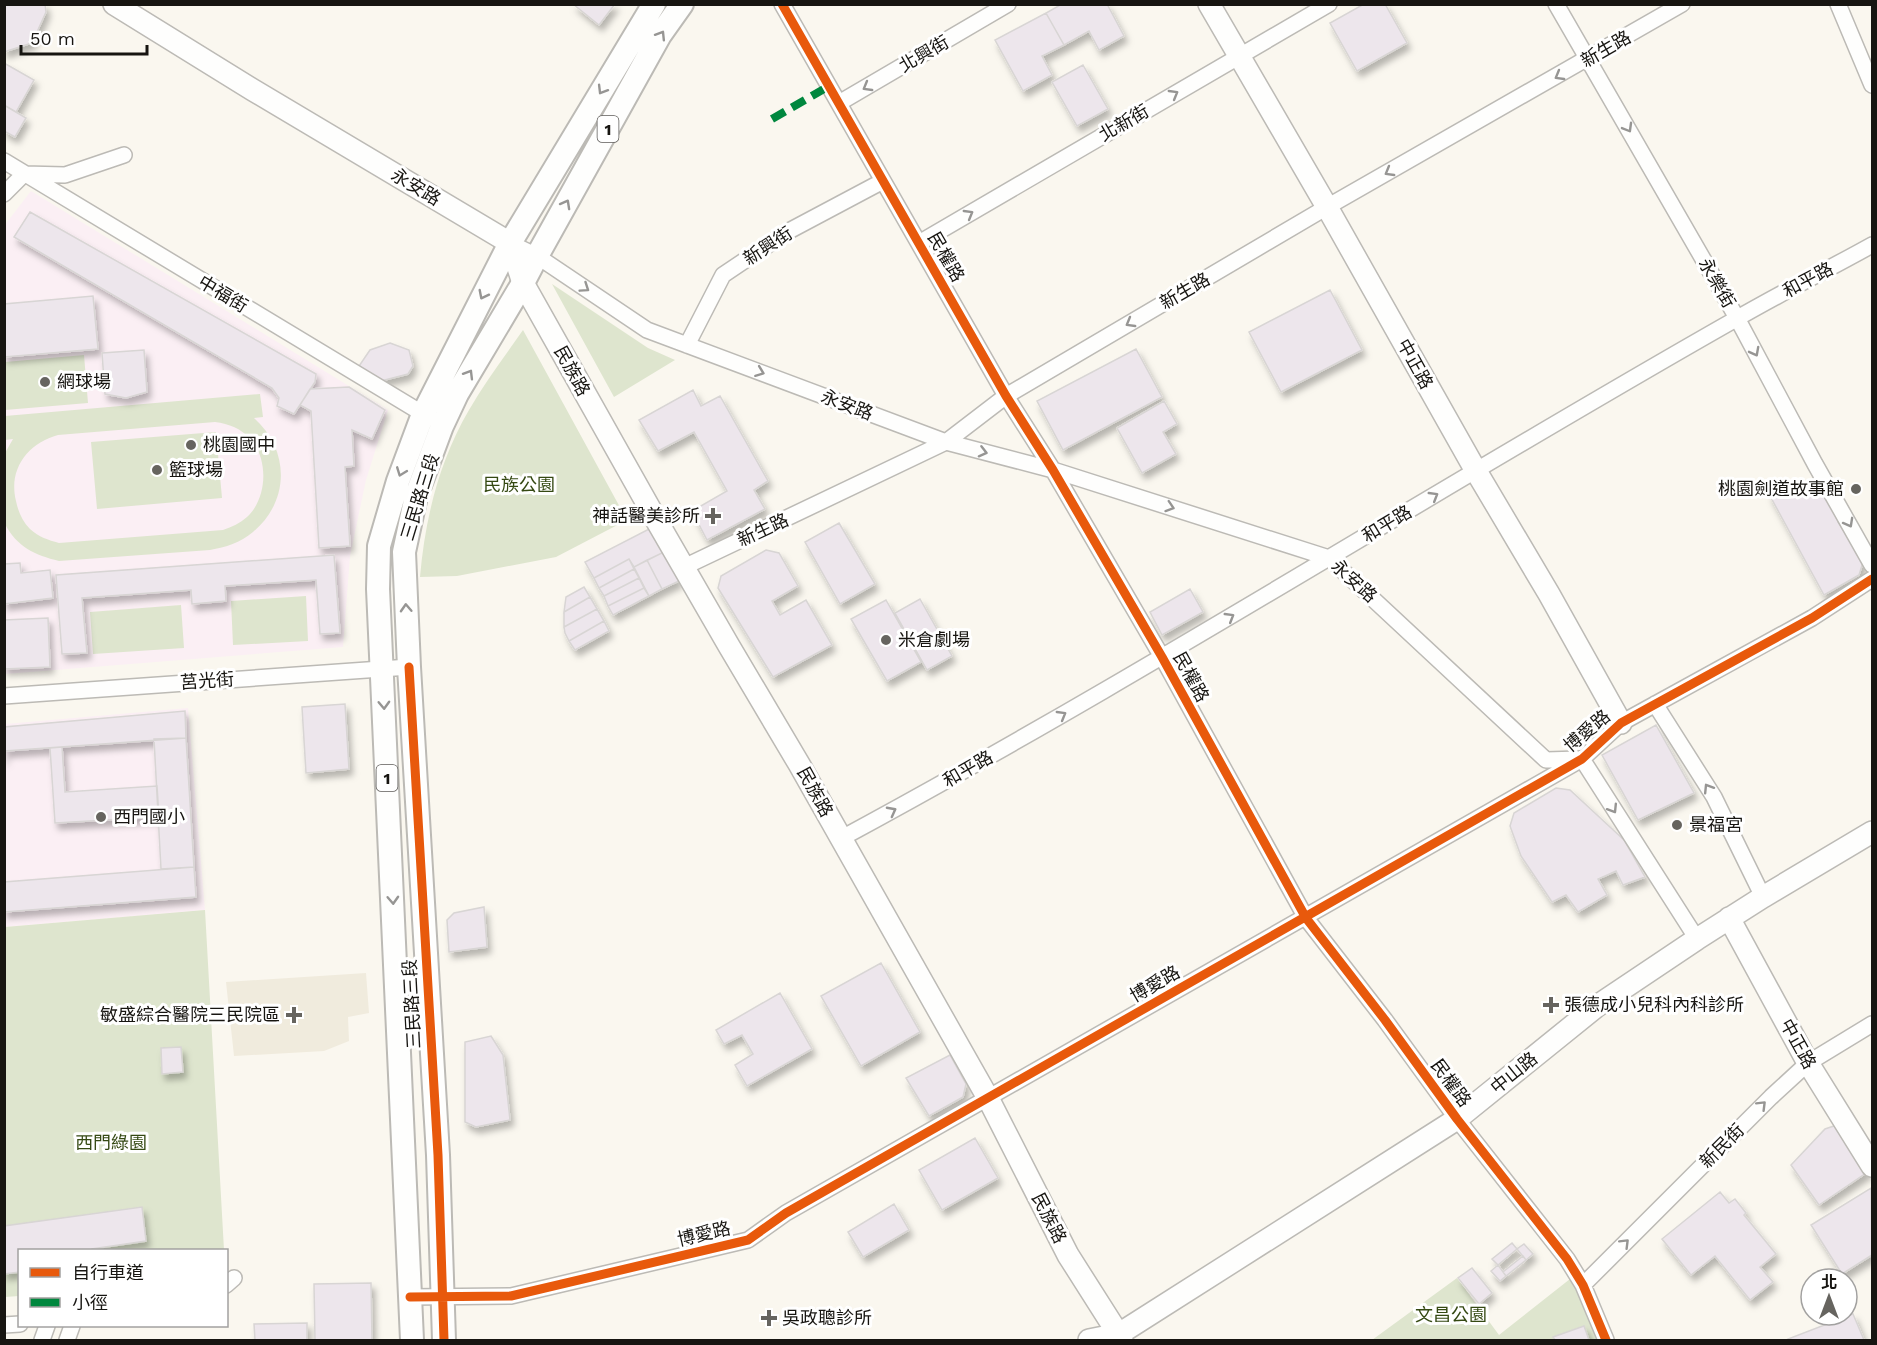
<svg xmlns="http://www.w3.org/2000/svg" width="1877" height="1345" font-family="'Work Sans','Noto Sans TC',sans-serif">
	<defs>
		<filter id="shadow"><feDropShadow dx="3.5" dy="6" stdDeviation="3" flood-color="#0004"/></filter>
	</defs>
	<rect width="100%" height="100%" fill="#faf7ef"/>
	<path fill="#f0ebdd" d="M 366,973 L 369,1013 L 348,1017 L 349,1041 L 324,1051 L 234,1056 L 226,982 Z"/>
	<path fill="#fbeff4" d="M 31,191 L 388,410 L 366,480 L 350,556 L 343,647 L 5,674 L 4,226 Z
		M 188,708 L 205,910 L 5,927 L 5,724 Z"/>
	<path fill="#dee5ce" fill-rule="evenodd" d="M 552,284 L 648,348 L 675,360 L 614,397 Z
		M 523,330 L 627,520 L 556,557 L 457,576 L 420,577 C 425,519 439,461 469,410 C 485,382 505,356 523,330 Z
		M 84,355 L 88,403 L 5,410 L 5,362 Z
		M 260,394 L 263,417 L 254,418 C 290,450 290,501 253,532 C 240,543 226,547 210,550 L 59,561 C 35,555 17,547 5,524 L 5,453 L 13,439 L 5,440 L 5,416 ZM 215,422 C 229,424 241,428 251,440 C 269,460 267,499 247,517 C 240,523 232,527 223,530 L 59,543 C 48,540 39,537 30,529 C 22,521 18,511 16,501 C 8,469 28,443 58,435 Z
		M 216,432 L 222,498 L 97,509 L 91,442 Z
		M 306,596 L 308,641 L 233,645 L 231,601 Z
		M 181,605 L 184,648 L 93,654 L 90,612 Z
		M 205,910 L 224,1250 L 20,1250 L 19,1296 L 5,1297 L 5,927 Z
		M 1457,1278 L 1499,1335 L 1570,1279 L 1588,1312 L 1598,1340 L 1372,1340 Z"/>
	<path fill="#ede6ec" stroke="#d8d5d4" stroke-width="1.5" filter="url(#shadow)" d="M 4,4 L 45,4 L 46,12 L 32,43 L 4,52 Z
		M 573,4 L 615,4 L 599,25 Z
		M 1062,4 L 1107,4 L 1124,36 L 1099,50 L 1089,31 L 1064,45 L 1046,13 Z
		M 1364,4 L 1385,4 L 1407,43 L 1357,71 L 1330,23 Z
		M 1046,13 L 1064,45 L 1042,56 L 1052,75 L 1023,91 L 995,40 Z
		M 4,63 L 34,80 L 16,112 L 4,105 Z
		M 1083,65 L 1108,109 L 1077,126 L 1052,82 Z
		M 4,105 L 26,118 L 15,137 L 4,131 Z
		M 30,212 L 316,374 L 315,382 L 294,414 L 277,406 L 279,398 L 272,388 L 14,237 Z
		M 1330,290 L 1362,350 L 1281,392 L 1249,332 Z
		M 93,296 L 98,349 L 4,357 L 4,304 Z
		M 390,343 L 409,350 L 413,366 L 408,374 L 377,382 L 357,369 L 370,350 Z
		M 1136,349 L 1162,397 L 1063,450 L 1037,401 Z
		M 144,350 L 147,392 L 126,398 L 105,394 L 102,353 Z
		M 349,387 L 385,410 L 372,439 L 352,430 L 354,466 L 345,467 L 350,546 L 319,548 L 311,411 L 300,405 L 310,389 Z
		M 693,390 L 701,406 L 720,396 L 768,481 L 754,490 L 765,509 L 707,540 L 692,511 L 727,491 L 694,432 L 658,451 L 639,420 Z
		M 1164,401 L 1177,424 L 1163,432 L 1176,454 L 1142,473 L 1117,428 Z
		M 1796,480 L 1810,484 L 1815,494 L 1823,489 L 1841,520 L 1838,522 L 1863,562 L 1859,575 L 1824,595 L 1769,494 Z
		M 839,523 L 875,584 L 840,604 L 805,542 Z
		M 651,528 L 664,552 L 634,567 L 629,559 L 594,578 L 585,562 Z
		M 766,550 L 779,553 L 798,586 L 772,601 L 780,615 L 806,600 L 832,645 L 773,677 L 718,588 L 721,576 Z
		M 664,552 L 679,581 L 662,589 L 647,560 Z
		M 334,555 L 340,633 L 320,634 L 316,580 L 225,586 L 226,601 L 192,604 L 191,590 L 82,598 L 87,653 L 62,654 L 56,575 Z
		M 629,559 L 634,569 L 599,588 L 594,578 Z
		M 647,560 L 662,589 L 649,596 L 634,567 Z
		M 20,563 L 21,573 L 50,570 L 53,598 L 4,604 L 4,564 Z
		M 634,569 L 639,578 L 604,596 L 599,588 Z
		M 639,578 L 644,588 L 608,606 L 604,596 Z
		M 584,587 L 590,597 L 564,612 L 566,597 Z
		M 644,588 L 649,596 L 613,615 L 608,606 Z
		M 1190,589 L 1203,612 L 1162,635 L 1150,612 Z
		M 590,597 L 597,609 L 564,627 L 564,612 Z
		M 920,599 L 952,656 L 927,670 L 895,613 Z
		M 886,600 L 921,662 L 887,681 L 851,619 Z
		M 597,609 L 604,621 L 569,641 L 565,633 L 564,627 Z
		M 48,618 L 50,667 L 4,669 L 4,620 Z
		M 604,621 L 609,631 L 575,650 L 569,641 Z
		M 345,704 L 349,769 L 306,773 L 302,707 Z
		M 185,711 L 186,738 L 5,751 L 4,760 L 4,727 Z
		M 1656,725 L 1694,793 L 1638,820 L 1602,755 Z
		M 186,738 L 194,867 L 161,869 L 154,739 Z
		M 62,747 L 65,792 L 157,786 L 159,817 L 55,823 L 50,748 Z
		M 1556,788 L 1570,790 L 1624,840 L 1645,877 L 1623,885 L 1616,871 L 1598,879 L 1607,895 L 1578,912 L 1566,895 L 1552,902 L 1521,856 L 1510,826 L 1514,813 Z
		M 194,867 L 196,897 L 4,912 L 4,882 Z
		M 484,907 L 487,947 L 449,952 L 447,920 L 454,913 Z
		M 881,963 L 920,1032 L 861,1066 L 821,996 Z
		M 780,993 L 812,1049 L 747,1086 L 735,1065 L 753,1054 L 742,1035 L 724,1044 L 716,1030 Z
		M 491,1036 L 503,1055 L 510,1120 L 476,1127 L 465,1122 L 465,1042 Z
		M 181,1047 L 183,1072 L 162,1074 L 161,1048 Z
		M 950,1055 L 966,1084 L 963,1097 L 929,1116 L 906,1078 Z
		M 1837,1125 L 1869,1171 L 1819,1205 L 1791,1165 L 1825,1129 Z
		M 975,1138 L 998,1178 L 942,1210 L 919,1170 Z
		M 1871,1188 L 1872,1255 L 1842,1274 L 1811,1225 Z
		M 1720,1192 L 1729,1203 L 1735,1199 L 1746,1213 L 1744,1215 L 1776,1254 L 1760,1267 L 1773,1282 L 1750,1300 L 1715,1256 L 1691,1275 L 1662,1239 Z
		M 894,1204 L 909,1230 L 863,1257 L 848,1232 Z
		M 142,1207 L 146,1241 L 92,1249 L 92,1250 L 20,1250 L 20,1272 L 4,1274 L 4,1226 Z
		M 1512,1243 L 1517,1249 L 1498,1265 L 1492,1259 Z
		M 1524,1244 L 1533,1254 L 1526,1260 L 1517,1249 Z
		M 1523,1256 L 1526,1260 L 1506,1276 L 1503,1272 Z
		M 1498,1265 L 1506,1276 L 1500,1281 L 1491,1271 Z
		M 1472,1268 L 1492,1293 L 1479,1304 L 1458,1278 Z
		M 371,1283 L 372,1340 L 315,1340 L 314,1284 Z
		M 1853,1314 L 1864,1340 L 1789,1340 L 1788,1339 Z
		M 307,1323 L 307,1340 L 255,1340 L 254,1324 Z
		M 1584,1326 L 1589,1340 L 1555,1340 L 1553,1337 Z"/>
	<g fill="none" stroke-linecap="round" stroke-linejoin="round">
		<g stroke="#bcbab5" stroke-width="18">
			<path id="street" d="M 782,4 L 1006,396 L 1053,470 L 1162,657 L 1306,918 L 1385,1020 L 1457,1119 L 1567,1259 L 1583,1285 L 1606,1340
				M 1556,4 L 1737,318 L 1815,464 L 1872,565
				M 1838,4 L 1872,85
				M 839,103 L 1008,4
				M 4,161 L 430,418
				M 4,194 L 24,174 L 65,175 L 124,155
				M 510,243 L 537,256 L 647,330 L 946,442 L 1053,470 L 1329,558 L 1546,760 L 1579,759
				M 919,243 L 1329,4
				M 687,345 L 723,275 L 787,232 L 883,181
				M 684,567 L 946,442 L 1006,396 L 1327,207 L 1682,4
				M 4,696 L 409,667
				M 1655,704 L 1714,797 L 1763,897
				M 1582,759 L 1697,939
				M 840,839 C 1144,675 1436,489 1736,319 C 1781,293 1827,270 1872,245
				M 226,1285 L 234,1278
				M 1583,1285 L 1771,1097 L 1808,1063 L 1872,1024
				M 410,1297 L 511,1296 L 748,1240 L 786,1213 L 1582,759 L 1621,723 L 1812,618 L 1872,579
				M 4,1325 L 20,1324
				M 42,1340 L 47,1326
				M 67,1340 L 72,1326"/>
		</g>
		<g stroke="#bcbab5" stroke-width="24">
			<path id="secondary" d="M 114,4 L 253,90 L 510,243 L 523,283 L 658,523 L 729,646 L 799,764 L 988,1098 L 1068,1255 L 1122,1340
				M 1209,4 L 1327,207 L 1476,471 L 1549,594 L 1621,723
				M 1729,918 L 1808,1063 L 1872,1166
				M 1089,1340 L 1119,1334 L 1457,1119 L 1597,1006 L 1697,939 L 1763,897 L 1872,832"/>
		</g>
		<g stroke="#bcbab5" stroke-width="26">
			<path id="primary" d="M 412,1340 L 378,589 L 379,546 L 398,481 L 423,414 L 510,243 L 654,4
				M 444,1340 L 438,1155 L 409,667 L 404,552 L 416,496 L 442,426 L 457,394 L 523,283 L 537,256 L 660,35 L 682,4"/>
		</g>
		<use href="#street" stroke="#fefefd" stroke-width="15"/>
		<use href="#secondary" stroke="#fefefd" stroke-width="21"/>
		<use href="#primary" stroke="#fefefd" stroke-width="22"/>
		<path stroke="#00873e" stroke-width="8" stroke-dasharray="15 8" stroke-linecap="butt" d="M 772,119 L 829,86"/>
		<g stroke="#fff" stroke-width="13">
			<path id="cycleway" d="M 782,4 L 1006,396 L 1053,470 L 1162,657 L 1306,918 L 1385,1020 L 1457,1119 L 1567,1259 L 1583,1285 L 1606,1340
				M 409,667 L 438,1155 L 444,1340
				M 410,1297 L 511,1296 L 748,1240 L 786,1213 L 1582,759 L 1621,723 L 1812,618 L 1872,579"/>
		</g>
		<use href="#cycleway" stroke="#e8590c" stroke-width="9"/>
	</g>
	<defs><path id="oneway-chevron" d="M-2-3.5L2.5 0L-2 3.5" fill="none" stroke-width="1.6" stroke-linecap="round" stroke-linejoin="round" transform="scale(1.5)"/></defs>
	<g stroke="#969593">
		<use href="#oneway-chevron" transform="translate(661 35) rotate(-58)"/>
		<use href="#oneway-chevron" transform="translate(1559 76) rotate(150)"/>
		<use href="#oneway-chevron" transform="translate(867 87) rotate(150)"/>
		<use href="#oneway-chevron" transform="translate(602 90) rotate(121)"/>
		<use href="#oneway-chevron" transform="translate(1174 94) rotate(-30)"/>
		<use href="#oneway-chevron" transform="translate(1628 128) rotate(60)"/>
		<use href="#oneway-chevron" transform="translate(1389 172) rotate(150)"/>
		<use href="#oneway-chevron" transform="translate(566 204) rotate(-61)"/>
		<use href="#oneway-chevron" transform="translate(969 214) rotate(-30)"/>
		<use href="#oneway-chevron" transform="translate(585 288) rotate(34)"/>
		<use href="#oneway-chevron" transform="translate(483 295) rotate(117)"/>
		<use href="#oneway-chevron" transform="translate(1130 323) rotate(150)"/>
		<use href="#oneway-chevron" transform="translate(1755 352) rotate(62)"/>
		<use href="#oneway-chevron" transform="translate(760 372) rotate(21)"/>
		<use href="#oneway-chevron" transform="translate(469 374) rotate(-59)"/>
		<use href="#oneway-chevron" transform="translate(983 452) rotate(14)"/>
		<use href="#oneway-chevron" transform="translate(401 472) rotate(111)"/>
		<use href="#oneway-chevron" transform="translate(1434 496) rotate(-31)"/>
		<use href="#oneway-chevron" transform="translate(1170 507) rotate(18)"/>
		<use href="#oneway-chevron" transform="translate(1849 523) rotate(61)"/>
		<use href="#oneway-chevron" transform="translate(406 608) rotate(-93)"/>
		<use href="#oneway-chevron" transform="translate(1230 617) rotate(-31)"/>
		<use href="#oneway-chevron" transform="translate(384 705) rotate(88)"/>
		<use href="#oneway-chevron" transform="translate(1062 715) rotate(-30)"/>
		<use href="#oneway-chevron" transform="translate(1708 788) rotate(-122)"/>
		<use href="#oneway-chevron" transform="translate(1613 809) rotate(58)"/>
		<use href="#oneway-chevron" transform="translate(892 811) rotate(-28)"/>
		<use href="#oneway-chevron" transform="translate(393 900) rotate(87)"/>
		<use href="#oneway-chevron" transform="translate(1762 1105) rotate(-45)"/>
		<use href="#oneway-chevron" transform="translate(1625 1243) rotate(-45)"/>
	</g>
	<g fill="#66645f" stroke="#fff" stroke-width="2">
		<circle cx="45" cy="382" r="6"/>
		<circle cx="191" cy="445" r="6"/>
		<circle cx="157" cy="470" r="6"/>
		<circle cx="1856" cy="489" r="6"/>
		<path d="M710 507h6v6h6v6h-6v6h-6v-6h-6v-6h6z"/>
		<circle cx="886" cy="640" r="6"/>
		<circle cx="101" cy="817" r="6"/>
		<circle cx="1677" cy="825" r="6"/>
		<path d="M1548 996h6v6h6v6h-6v6h-6v-6h-6v-6h6z"/>
		<path d="M291 1006h6v6h6v6h-6v6h-6v-6h-6v-6h6z"/>
		<path d="M766 1309h6v6h6v6h-6v6h-6v-6h-6v-6h6z"/>
	</g>
	<g text-anchor="middle" stroke-width="6" stroke-linejoin="round" paint-order="stroke">
		<g fill="#fff" stroke="#5d5b58" stroke-width="1.5">
			<rect x="597.5" y="116" width="21" height="26" rx="4.5"/>
			<rect x="376.5" y="765" width="21" height="26" rx="4.5"/>
		</g>
		<g font-size="16" font-weight="bold" fill="#171511">
			<text x="608" y="135">1</text>
			<text x="387" y="784">1</text>
		</g>
		<g font-size="18" fill="#171511" stroke="#fff">
			<text transform="translate(1606 49) rotate(-30)" y="6">新生路</text>
			<text transform="translate(924 54) rotate(-30)" y="6">北興街</text>
			<text transform="translate(1124 123) rotate(-30)" y="6">北新街</text>
			<text transform="translate(416 187) rotate(31)" y="6">永安路</text>
			<text transform="translate(768 246) rotate(-33)" y="6">新興街</text>
			<text transform="translate(946 257) rotate(60)" y="6">民權路</text>
			<text transform="translate(1808 280) rotate(-28)" y="6">和平路</text>
			<text transform="translate(1717 283) rotate(60)" y="6">永樂街</text>
			<text transform="translate(1185 291) rotate(-30)" y="6">新生路</text>
			<text transform="translate(223 294) rotate(31)" y="6">中福街</text>
			<text transform="translate(1415 364) rotate(61)" y="6">中正路</text>
			<text transform="translate(572 371) rotate(61)" y="6">民族路</text>
			<text transform="translate(847 405) rotate(21)" y="6">永安路</text>
			<text transform="translate(420 497) rotate(-73)" y="6">三民路三段</text>
			<text transform="translate(1387 524) rotate(-31)" y="6">和平路</text>
			<text transform="translate(763 530) rotate(-25)" y="6">新生路</text>
			<text transform="translate(1354 581) rotate(42)" y="6">永安路</text>
			<text transform="translate(1191 677) rotate(61)" y="6">民權路</text>
			<text transform="translate(207 681) rotate(-4)" y="6">莒光街</text>
			<text transform="translate(1587 731) rotate(-40)" y="6">博愛路</text>
			<text transform="translate(968 769) rotate(-30)" y="6">和平路</text>
			<text transform="translate(815 792) rotate(61)" y="6">民族路</text>
			<text transform="translate(1155 984) rotate(-30)" y="6">博愛路</text>
			<text transform="translate(412 1004) rotate(-93)" y="6">三民路三段</text>
			<text transform="translate(1798 1044) rotate(61)" y="6">中正路</text>
			<text transform="translate(1514 1073) rotate(-39)" y="6">中山路</text>
			<text transform="translate(1451 1083) rotate(54)" y="6">民權路</text>
			<text transform="translate(1722 1146) rotate(-45)" y="6">新民街</text>
			<text transform="translate(1049 1218) rotate(63)" y="6">民族路</text>
			<text transform="translate(704 1234) rotate(-13)" y="6">博愛路</text>
		</g>
		<g font-size="18" fill="#171511" stroke="#fff" text-anchor="start">
			<text x="57" y="388">網球場</text>
			<text x="203" y="451">桃園國中</text>
			<text x="169" y="476">籃球場</text>
			<text x="1844" y="495" text-anchor="end">桃園劍道故事館</text>
			<text x="700" y="522" text-anchor="end">神話醫美診所</text>
			<text x="898" y="646">米倉劇場</text>
			<text x="113" y="823">西門國小</text>
			<text x="1689" y="831">景福宮</text>
			<text x="1564" y="1011">張德成小兒科內科診所</text>
			<text x="280" y="1021" text-anchor="end">敏盛綜合醫院三民院區</text>
			<text x="782" y="1324">吳政聰診所</text>
		</g>
		<g font-size="18" fill="#354913" stroke="#fff">
			<text x="519" y="491">民族公園</text>
			<text x="111" y="1149">西門綠園</text>
			<text x="1451" y="1321">文昌公園</text>
		</g>
	</g>
	<rect width="1877" height="1345" fill="none" stroke="#171511" stroke-width="12"/>
	<rect x="18" y="1249" width="210" height="78" fill="#ffffff" stroke="#a2a1a0" stroke-width="1.5"/>
	<rect x="30" y="1268" width="30" height="9" fill="#e8590c" stroke="#a2a1a0" stroke-width="1.5"/>
	<text x="72" y="1279" font-size="18" fill="#171511">自行車道</text>
	<rect x="30" y="1298" width="30" height="9" fill="#00873e" stroke="#a2a1a0" stroke-width="1.5"/>
	<text x="72" y="1309" font-size="18" fill="#171511">小徑</text>
	<g transform="translate(1829 1297)"><circle r="28" fill="#ffffff" stroke="#a2a1a0" stroke-width="1.5"/>
	<path d="M0-4.5L10 22L0 15L-10 22Z" fill="#66645f"/>
	<text y="-9" font-size="16" font-weight="bold" text-anchor="middle" fill="#171511">北</text>
	</g>
	<path d="M21 45v9h126v-9" fill="none" stroke="#171511" stroke-width="3"/>
	<text x="30" y="45" font-size="18" fill="#171511" stroke="#ffffff" stroke-width="4.5" paint-order="stroke">50 m</text>
</svg>
